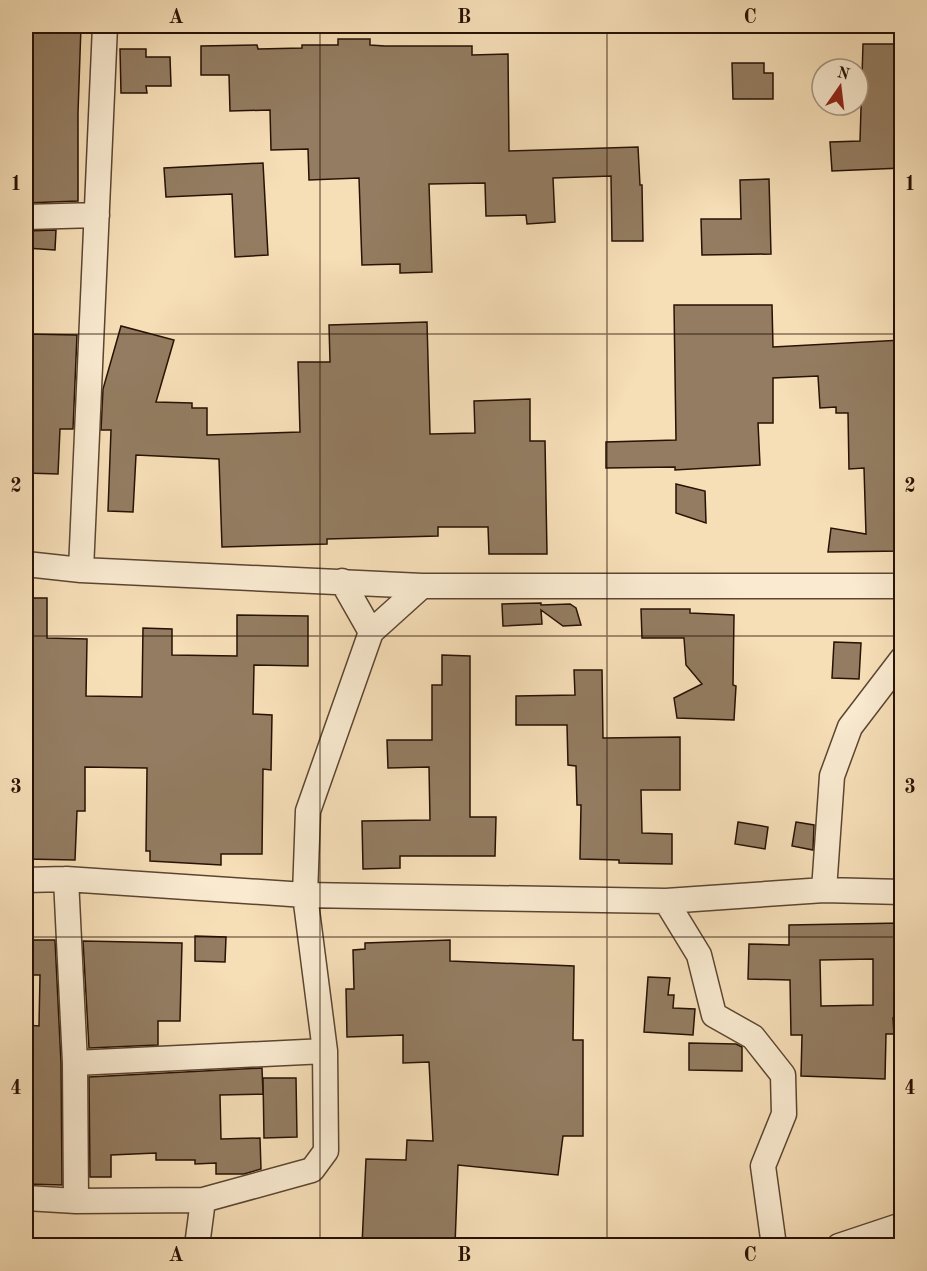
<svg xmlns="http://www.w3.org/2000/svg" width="927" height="1271" font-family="'Old Standard TT',serif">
	<rect width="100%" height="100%" fill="#f6deb7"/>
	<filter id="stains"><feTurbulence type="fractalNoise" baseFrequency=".00333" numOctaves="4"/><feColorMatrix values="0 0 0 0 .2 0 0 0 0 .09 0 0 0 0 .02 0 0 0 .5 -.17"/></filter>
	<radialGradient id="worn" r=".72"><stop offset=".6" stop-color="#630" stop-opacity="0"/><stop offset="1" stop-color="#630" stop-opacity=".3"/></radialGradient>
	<path fill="#937c61" stroke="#271204" stroke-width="1.5" fill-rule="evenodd" d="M 26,26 L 81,26 L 78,113 L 78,201 L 26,203 Z
		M 338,39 L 370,39 L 370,45 L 385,46 L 472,46 L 472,55 L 508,54 L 509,151 L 638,147 L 640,185 L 642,185 L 643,241 L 612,241 L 611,176 L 553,178 L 555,222 L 527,224 L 526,215 L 486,216 L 485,183 L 429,184 L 432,272 L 400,273 L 400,264 L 362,265 L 359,178 L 309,180 L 308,149 L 271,150 L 270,110 L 230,111 L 229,75 L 201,75 L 201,46 L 257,45 L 258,49 L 302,48 L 302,45 L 338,45 Z
		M 863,44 L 902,44 L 902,168 L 832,171 L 830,142 L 860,141 Z
		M 120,49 L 146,49 L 146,57 L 170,57 L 171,86 L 146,86 L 147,93 L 121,93 Z
		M 732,63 L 764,63 L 764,73 L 773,73 L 773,99 L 733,99 Z
		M 263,163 L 268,255 L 235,257 L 232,194 L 166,197 L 164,168 Z
		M 769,179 L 771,254 L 702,255 L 701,219 L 741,219 L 740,180 Z
		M 56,230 L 55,250 L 26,248 L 26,231 Z
		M 674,305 L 772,305 L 773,347 L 902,340 L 902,374 L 899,375 L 902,429 L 902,551 L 828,552 L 831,528 L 866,534 L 864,468 L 849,469 L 848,413 L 836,413 L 836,407 L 820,408 L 818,376 L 773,378 L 773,423 L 758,423 L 760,465 L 675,470 L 675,467 L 606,468 L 606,442 L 676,440 Z
		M 427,322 L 430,434 L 475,433 L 474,401 L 530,399 L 530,441 L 545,441 L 547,554 L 489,554 L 488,527 L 438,527 L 438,536 L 327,539 L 327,544 L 222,547 L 219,459 L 136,455 L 133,512 L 108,511 L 111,430 L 101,430 L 103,389 L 121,326 L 174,340 L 156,402 L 192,403 L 192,408 L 207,408 L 207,435 L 300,432 L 298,362 L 330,362 L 329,325 Z
		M 26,334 L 77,335 L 73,429 L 60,429 L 58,474 L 26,473 Z
		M 676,484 L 705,491 L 706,523 L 676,513 Z
		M 26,598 L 47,598 L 47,638 L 87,639 L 86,696 L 142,697 L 143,628 L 172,629 L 172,655 L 237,656 L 237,615 L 308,616 L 308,666 L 254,665 L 253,714 L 272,715 L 271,770 L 263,769 L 262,854 L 221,854 L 221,865 L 150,861 L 150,851 L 146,851 L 147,768 L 85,767 L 85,811 L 77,811 L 75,860 L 26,859 Z
		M 541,603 L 541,605 L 570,604 L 576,608 L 581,625 L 563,626 L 541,610 L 542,624 L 503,626 L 502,604 Z
		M 641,609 L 690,609 L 690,613 L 734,615 L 733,685 L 736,686 L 734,720 L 677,718 L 674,698 L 702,684 L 686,665 L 684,638 L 642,638 Z
		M 834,642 L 861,643 L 859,679 L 832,678 Z
		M 442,655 L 470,656 L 470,817 L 496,817 L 495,856 L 400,856 L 400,868 L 363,869 L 362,821 L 430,820 L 429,767 L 388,768 L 387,740 L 432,740 L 432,685 L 442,685 Z
		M 574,670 L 602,670 L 603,738 L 680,737 L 680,790 L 641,790 L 642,833 L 672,834 L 672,864 L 619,863 L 619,860 L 580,859 L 581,805 L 577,805 L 576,766 L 568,765 L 567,725 L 516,725 L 516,696 L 575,695 Z
		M 738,822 L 768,827 L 765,849 L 735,844 Z
		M 796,822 L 814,825 L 813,850 L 792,846 Z
		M 902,923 L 902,1018 L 893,1018 L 894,1034 L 886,1034 L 885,1079 L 801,1076 L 802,1035 L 791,1035 L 790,980 L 748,979 L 749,944 L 789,945 L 789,925 ZM 873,959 L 873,1005 L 821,1006 L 820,960 Z
		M 195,936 L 226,937 L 225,962 L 195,961 Z
		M 26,940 L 55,940 L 61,1063 L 62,1185 L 27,1184 L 29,1126 L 26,1126 L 26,1025 L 39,1026 L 40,975 L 26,975 Z
		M 450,940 L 450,961 L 574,966 L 573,1040 L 583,1040 L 583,1136 L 563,1136 L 558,1175 L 458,1165 L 455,1245 L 362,1245 L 366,1159 L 406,1160 L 407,1140 L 433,1141 L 429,1062 L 403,1063 L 403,1035 L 347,1037 L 346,989 L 354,989 L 353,950 L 365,949 L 365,943 Z
		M 83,941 L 182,943 L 180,1021 L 158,1021 L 158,1045 L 89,1048 Z
		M 648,977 L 670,978 L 668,995 L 674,995 L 673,1008 L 695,1009 L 693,1035 L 644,1032 Z
		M 689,1043 L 736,1044 L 742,1047 L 742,1071 L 689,1070 Z
		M 262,1068 L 263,1094 L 220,1095 L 221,1139 L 260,1138 L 261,1169 L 244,1174 L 216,1174 L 216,1163 L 195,1164 L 195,1160 L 156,1160 L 156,1153 L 111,1155 L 111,1177 L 90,1177 L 89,1077 Z
		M 263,1078 L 296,1078 L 297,1137 L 264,1138 Z"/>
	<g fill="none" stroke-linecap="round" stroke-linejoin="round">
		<g stroke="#5b4531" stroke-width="27">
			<path id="street" d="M 26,217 L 97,215
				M 26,564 L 81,570 L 422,586 L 902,586
				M 81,570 L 105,26
				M 371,632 L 422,586
				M 66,879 L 75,1063 L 76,1201
				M 26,880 L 66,879 L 305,895 L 666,901 L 824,890 L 902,892
				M 824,890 L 832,776 L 850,727 L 902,659
				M 666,901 L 699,955 L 714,1015 L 753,1037 L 783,1075 L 784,1114 L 763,1166 L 774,1246
				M 75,1063 L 325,1051
				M 26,1198 L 76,1201 L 203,1200 L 312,1170 L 326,1151 L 325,1051 L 305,895 L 308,811 L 371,632 L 342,581
				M 197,1246 L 203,1200
				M 839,1246 L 902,1225"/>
		</g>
		<use href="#street" stroke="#f9ead0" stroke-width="24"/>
	</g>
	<path fill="none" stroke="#271204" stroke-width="1.5" stroke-opacity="0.55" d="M 320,26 L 320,1246M 607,26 L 607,1246M 26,334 L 902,334M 26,636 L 902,636M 26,937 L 902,937"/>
	<rect width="927" height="1271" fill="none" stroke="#f6deb7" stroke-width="66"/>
	<g transform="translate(840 87) rotate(14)"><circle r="28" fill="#f9ead0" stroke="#a5947e" stroke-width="1.5"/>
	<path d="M0-4.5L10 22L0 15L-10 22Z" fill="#8f2418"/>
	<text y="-9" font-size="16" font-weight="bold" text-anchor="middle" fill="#271204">N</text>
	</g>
	<rect x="33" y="33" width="861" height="1205" fill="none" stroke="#271204" stroke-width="2"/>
	<g font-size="20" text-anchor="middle" font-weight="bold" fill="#271204">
		<text x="176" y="23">A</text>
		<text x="464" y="23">B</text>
		<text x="750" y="23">C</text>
		<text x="16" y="190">1</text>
		<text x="910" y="190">1</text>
		<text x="16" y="492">2</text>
		<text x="910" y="492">2</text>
		<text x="16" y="793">3</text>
		<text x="910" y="793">3</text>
		<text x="16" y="1094">4</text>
		<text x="910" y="1094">4</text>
		<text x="176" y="1261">A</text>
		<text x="464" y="1261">B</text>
		<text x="750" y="1261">C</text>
	</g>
	<rect width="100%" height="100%" filter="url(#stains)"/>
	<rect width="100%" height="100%" fill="url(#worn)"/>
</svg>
